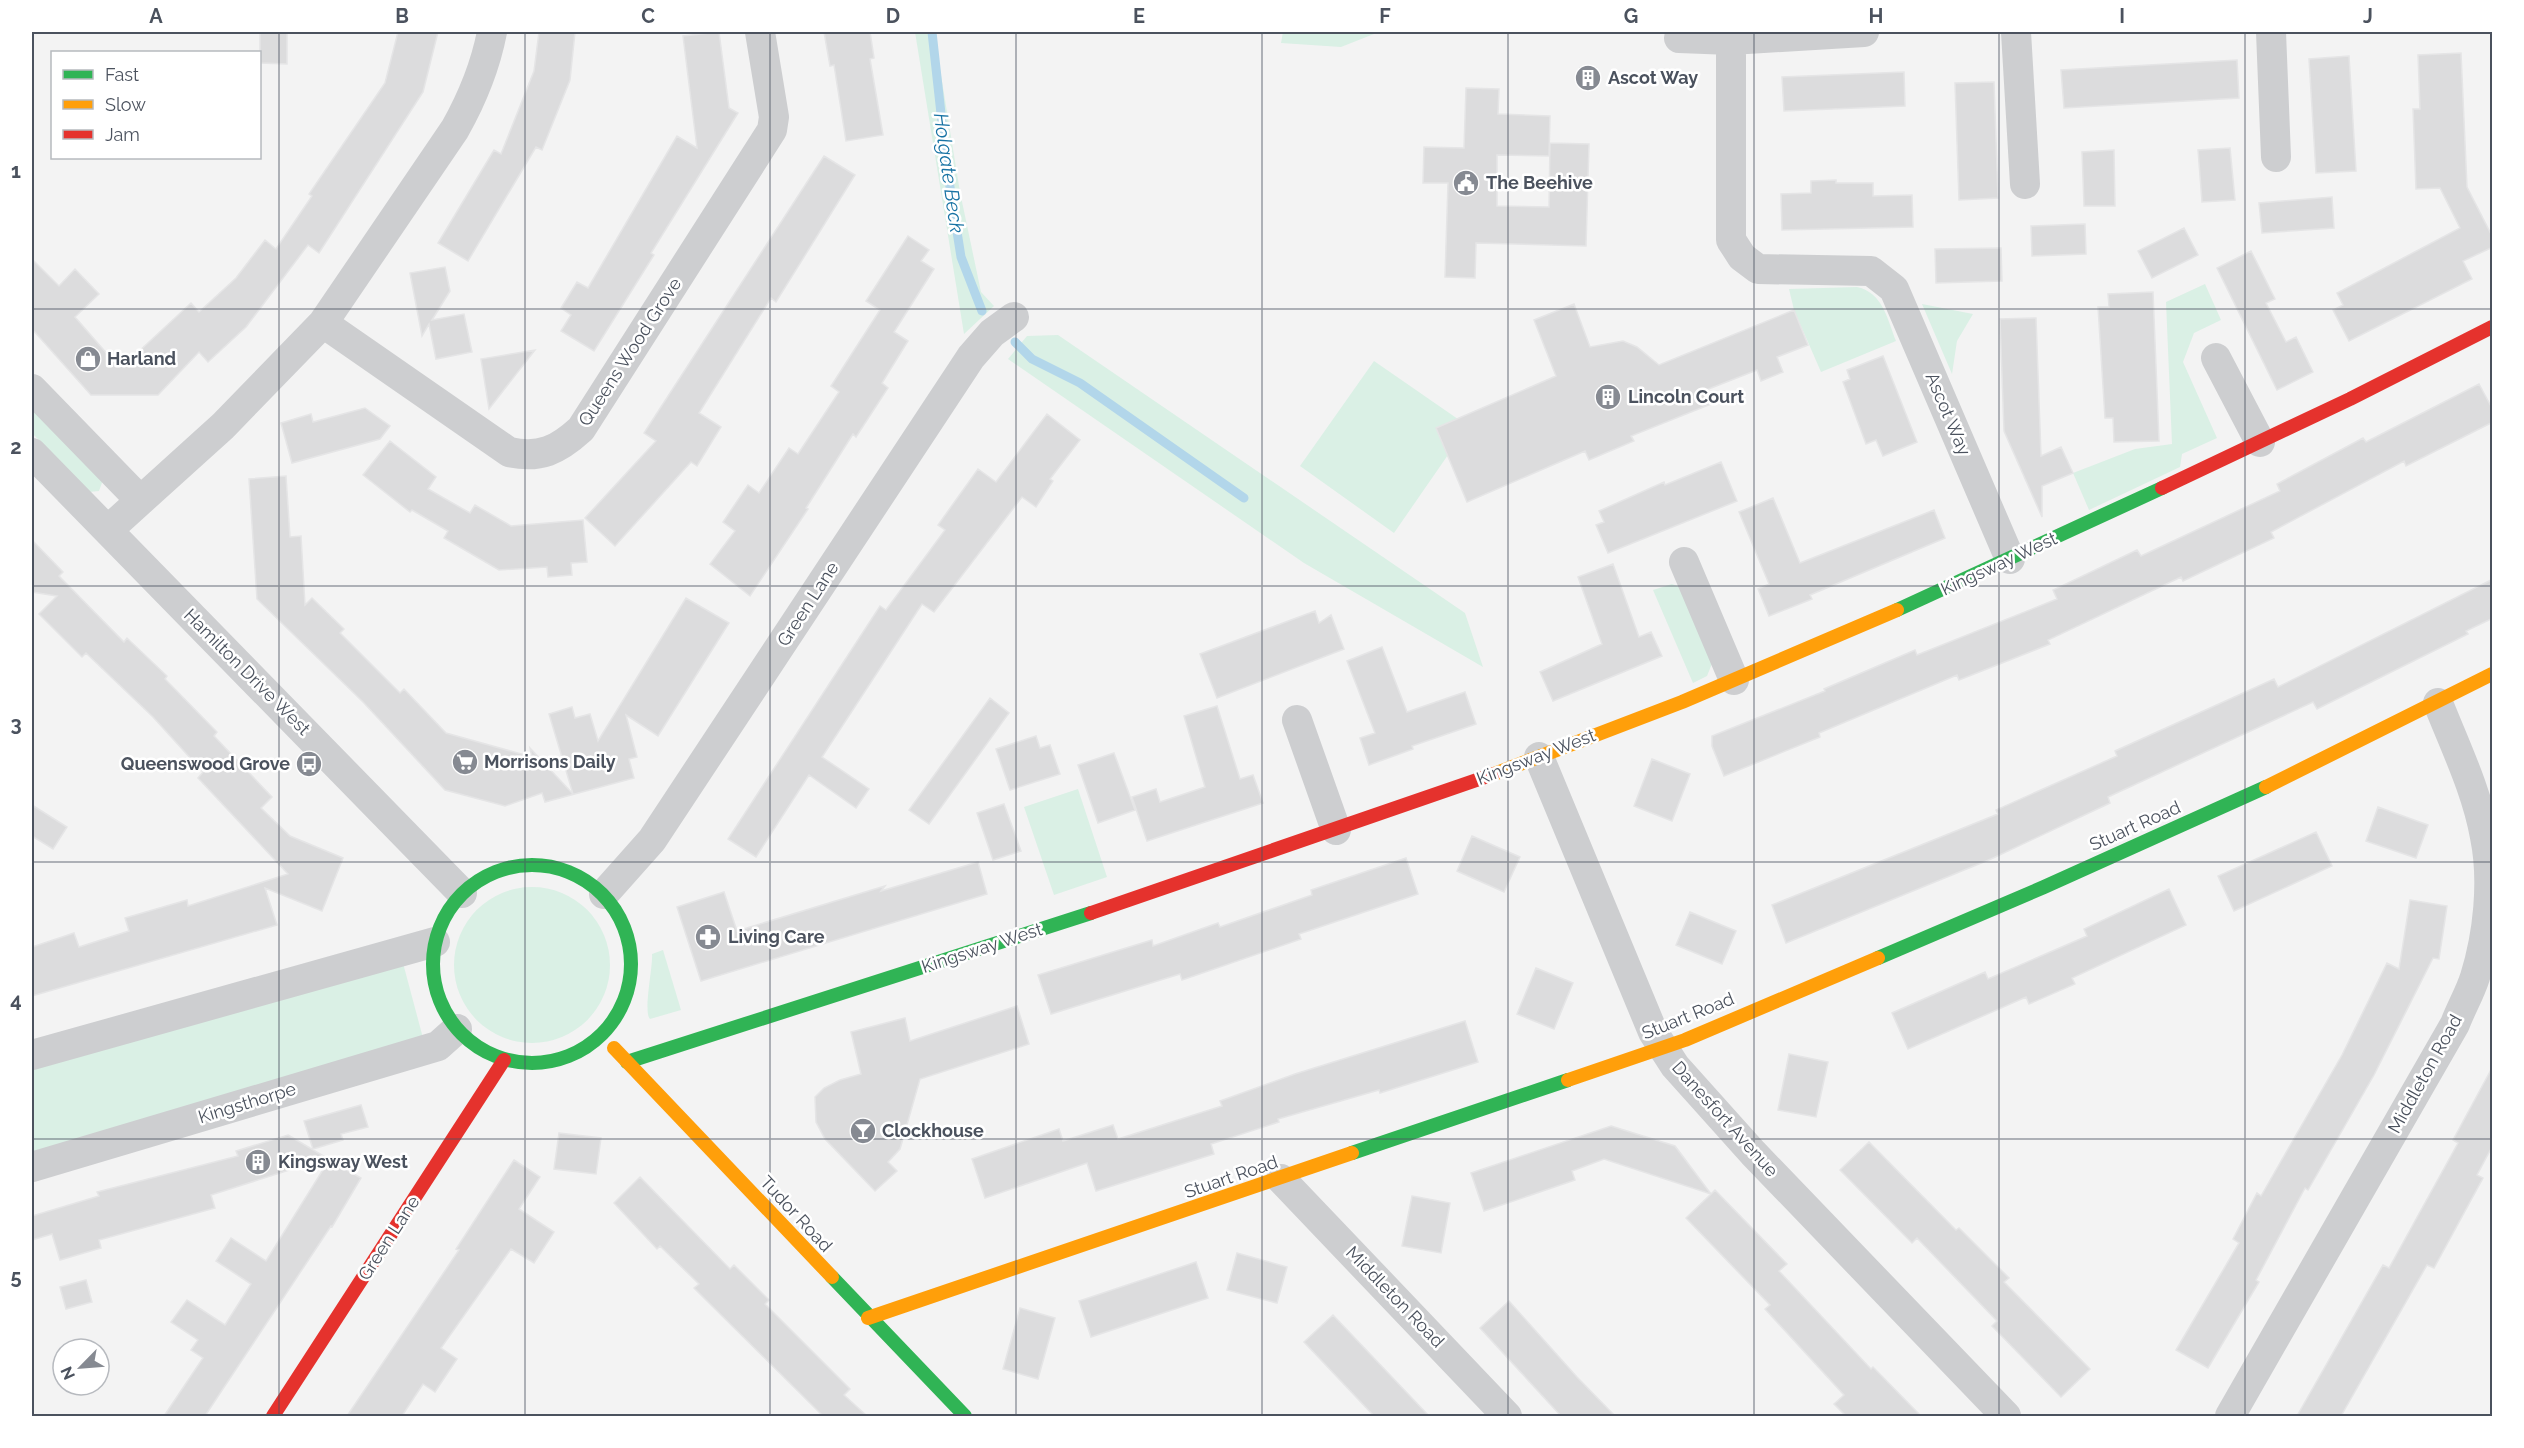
<svg xmlns="http://www.w3.org/2000/svg" width="2524" height="1448" font-family="Raleway,sans-serif">
	<rect width="100%" height="100%" fill="#f3f3f3"/>
	<path fill="#daf0e5" d="M 915,32 L 934,32 L 960,192 L 981,292 L 994,306 L 964,334 Z
		M 1283,32 L 1379,32 L 1341,47 L 1281,43 Z
		M 2205,284 L 2221,320 L 2194,333 L 2183,362 L 2217,438 L 2182,454 L 2180,467 L 2089,510 L 2073,473 L 2135,449 L 2172,444 L 2166,302 Z
		M 1857,287 C 1883,293 1887,318 1896,341 L 1821,372 L 1794,310 L 1789,289 Z
		M 1922,304 L 1973,314 L 1957,341 L 1952,374 Z
		M 1058,335 L 1465,613 L 1483,667 L 1304,563 L 1008,359 L 1027,336 Z
		M 1374,361 L 1468,426 L 1394,533 L 1300,466 Z
		M 32,405 L 103,480 L 99,491 L 89,492 L 32,433 Z
		M 1672,584 L 1685,589 L 1713,661 L 1707,676 L 1693,683 L 1653,590 Z
		M 1078,789 L 1107,877 L 1054,895 L 1024,807 Z
		M454 965a78 78 0 1 1 156 0a78 78 0 1 1-156 0Z
		M 663,950 L 681,1010 L 650,1019 C 643,1012 653,968 652,954 Z
		M 403,963 L 423,1038 L 32,1154 L 32,1069 Z"/>
	<g fill="none" stroke-linecap="round" stroke-linejoin="round">
		<path stroke="#b2d6ea" stroke-width="9" d="M 932,32 L 947,168 L 961,257 L 982,311
			M 1015,342 L 1032,359 L 1080,383 L 1244,498"/>
	</g>
	<path fill="#dcdcdd" stroke="#e5e5e6" stroke-width="1.5" d="M 260,32 L 287,32 L 287,64 L 260,63 Z
		M 398,32 L 438,32 L 423,92 L 319,253 L 308,245 L 246,327 L 208,362 L 199,352 L 158,395 L 91,395 L 32,329 L 32,259 L 59,286 L 75,269 L 99,294 L 75,317 L 109,356 L 136,354 L 191,303 L 199,312 L 236,278 L 265,240 L 276,249 L 312,196 L 309,194 L 385,83 Z
		M 539,32 L 575,32 L 570,80 L 542,150 L 536,147 L 468,261 L 438,243 L 494,150 L 501,154 L 534,71 Z
		M 719,32 L 729,108 L 738,113 L 651,253 L 654,255 L 594,351 L 561,331 L 571,315 L 561,308 L 577,282 L 588,288 L 677,136 L 697,148 L 683,36 Z
		M 824,32 L 870,32 L 874,58 L 870,59 L 883,135 L 846,141 L 834,65 L 830,66 Z
		M 2461,53 L 2467,187 L 2493,238 L 2493,247 L 2463,261 L 2472,279 L 2349,341 L 2333,310 L 2343,305 L 2337,293 L 2460,228 L 2440,188 L 2416,189 L 2413,109 L 2420,109 L 2418,55 Z
		M 2349,56 L 2356,171 L 2316,173 L 2309,59 Z
		M 2237,60 L 2239,98 L 2064,108 L 2061,70 Z
		M 1904,72 L 1905,106 L 1784,111 L 1782,77 Z
		M 1994,82 L 1998,198 L 1959,200 L 1955,83 Z
		M 1466,88 L 1499,89 L 1498,114 L 1550,116 L 1549,156 L 1497,155 L 1497,206 L 1549,207 L 1550,143 L 1589,144 L 1586,246 L 1476,243 L 1475,278 L 1445,277 L 1448,183 L 1423,183 L 1424,147 L 1464,148 Z
		M 2230,148 L 2235,200 L 2202,202 L 2198,150 Z
		M 2114,150 L 2115,206 L 2084,206 L 2082,152 Z
		M 824,156 L 855,175 L 776,302 L 771,298 L 699,413 L 721,427 L 697,466 L 691,462 L 615,546 L 585,518 L 656,441 L 644,433 Z
		M 1836,180 L 1836,183 L 1873,183 L 1873,196 L 1912,195 L 1913,227 L 1782,230 L 1781,194 L 1811,193 L 1811,181 Z
		M 2332,197 L 2334,228 L 2262,233 L 2259,203 Z
		M 2085,224 L 2086,254 L 2032,256 L 2031,226 Z
		M 2184,228 L 2198,255 L 2152,278 L 2138,251 Z
		M 908,236 L 929,250 L 921,261 L 934,269 L 894,332 L 908,341 L 882,383 L 888,388 L 856,437 L 853,434 L 806,508 L 808,509 L 750,596 L 710,564 L 735,531 L 723,522 L 748,485 L 759,493 L 789,448 L 798,454 L 839,392 L 831,386 L 880,310 L 866,301 Z
		M 2001,248 L 2002,281 L 1936,283 L 1935,249 Z
		M 2251,251 L 2275,299 L 2266,303 L 2286,342 L 2296,337 L 2313,372 L 2277,390 L 2217,268 Z
		M 445,267 L 450,291 L 432,320 L 464,314 L 472,352 L 436,359 L 429,324 L 422,336 L 410,273 Z
		M 2153,292 L 2159,441 L 2114,442 L 2113,418 L 2105,418 L 2098,307 L 2109,307 L 2108,294 Z
		M 1574,304 L 1590,347 L 1623,341 L 1637,347 L 1659,365 L 1794,310 L 1808,345 L 1777,357 L 1783,372 L 1761,381 L 1757,370 L 1706,390 L 1711,404 L 1631,436 L 1634,441 L 1589,460 L 1585,451 L 1467,502 L 1436,428 L 1556,376 L 1534,320 Z
		M 2036,318 L 2041,456 L 2061,447 L 2073,473 L 2042,486 L 2042,517 L 2004,431 L 2000,319 Z
		M 535,350 L 489,409 L 481,359 Z
		M 1883,356 L 1917,442 L 1883,456 L 1876,440 L 1866,444 L 1843,382 L 1850,379 L 1847,370 Z
		M 2479,384 L 2493,410 L 2493,422 L 2406,466 L 2404,461 L 2271,532 L 2274,538 L 2183,581 L 2181,577 L 2048,640 L 2050,644 L 1959,680 L 1957,675 L 1819,733 L 1820,737 L 1724,776 L 1712,746 L 1712,736 L 1825,691 L 1824,689 L 1915,650 L 1917,655 L 2057,599 L 2053,590 L 2137,550 L 2141,556 L 2280,491 L 2277,484 L 2363,438 L 2366,442 Z
		M 365,408 L 390,426 L 380,439 L 292,463 L 281,423 L 311,414 L 313,422 Z
		M 1047,414 L 1080,440 L 1050,479 L 1053,481 L 1036,507 L 1022,497 L 934,612 L 922,604 L 822,757 L 869,789 L 856,808 L 809,775 L 756,857 L 728,839 L 880,606 L 886,610 L 945,530 L 938,525 L 978,469 L 996,482 Z
		M 390,441 L 436,477 L 428,489 L 470,513 L 475,505 L 511,526 L 583,520 L 587,562 L 571,563 L 572,575 L 548,577 L 547,567 L 499,570 L 444,538 L 448,531 L 412,510 L 410,512 L 363,475 Z
		M 1721,462 L 1737,501 L 1608,553 L 1596,525 L 1604,522 L 1599,511 L 1664,482 L 1665,485 Z
		M 286,476 L 290,537 L 301,536 L 305,605 L 312,598 L 344,629 L 340,633 L 400,693 L 404,689 L 446,733 L 532,757 L 530,748 L 573,794 L 549,714 L 572,707 L 575,718 L 590,714 L 598,741 L 686,598 L 729,623 L 658,736 L 626,715 L 637,757 L 629,759 L 634,778 L 545,802 L 542,793 L 505,806 L 445,790 L 363,702 L 257,599 L 249,479 Z
		M 1773,498 L 1800,563 L 1934,510 L 1945,538 L 1810,595 L 1812,599 L 1769,616 L 1758,589 L 1769,584 L 1739,512 Z
		M 32,540 L 63,572 L 59,576 L 124,642 L 127,638 L 167,676 L 165,679 L 217,732 L 214,736 L 272,797 L 261,808 L 290,836 L 343,858 L 322,911 L 265,888 L 277,925 L 32,996 L 32,947 L 74,933 L 79,947 L 129,931 L 125,918 L 187,900 L 188,906 L 288,874 L 198,778 L 203,772 L 153,717 L 86,653 L 82,657 L 39,614 L 57,596 L 32,592 Z
		M 1613,564 L 1639,637 L 1651,632 L 1662,656 L 1553,701 L 1540,672 L 1602,644 L 1578,577 Z
		M 2493,579 L 2493,618 L 2466,631 L 2468,634 L 2317,709 L 2313,702 L 2108,797 L 2110,803 L 1991,859 L 1786,943 L 1772,905 L 1998,814 L 1996,810 L 2117,756 L 2115,751 L 2274,679 L 2278,687 Z
		M 1315,611 L 1319,623 L 1331,615 L 1344,649 L 1217,698 L 1200,654 Z
		M 1382,647 L 1407,712 L 1465,692 L 1476,724 L 1412,746 L 1413,749 L 1369,765 L 1360,738 L 1375,733 L 1347,661 Z
		M 990,698 L 1009,713 L 929,824 L 909,810 Z
		M 1217,706 L 1240,779 L 1253,775 L 1263,803 L 1147,841 L 1132,797 L 1156,789 L 1160,802 L 1205,787 L 1184,716 Z
		M 1036,736 L 1040,748 L 1050,745 L 1060,774 L 1010,790 L 996,749 Z
		M 1114,753 L 1135,810 L 1098,823 L 1078,765 Z
		M 1652,759 L 1690,774 L 1672,821 L 1634,806 Z
		M 1004,804 L 1021,851 L 993,860 L 977,813 Z
		M 32,805 L 67,827 L 53,849 L 32,836 Z
		M 2378,807 L 2428,825 L 2416,858 L 2366,841 Z
		M 2316,832 L 2332,866 L 2234,911 L 2218,876 Z
		M 1472,836 L 1520,857 L 1504,892 L 1457,871 Z
		M 1406,858 L 1418,894 L 1299,934 L 1301,939 L 1182,980 L 1180,974 L 1051,1014 L 1038,975 L 1152,940 L 1153,946 L 1218,923 L 1220,927 L 1312,895 L 1311,890 Z
		M 978,862 L 987,894 L 701,981 L 677,907 L 724,892 L 737,931 L 885,886 L 881,891 Z
		M 2169,889 L 2186,925 L 2072,978 L 2075,984 L 2029,1004 L 2026,997 L 1908,1049 L 1892,1013 L 1985,972 L 1988,979 L 2087,936 L 2084,929 Z
		M 2410,900 L 2447,906 L 2439,959 L 2433,958 L 2374,1075 L 2308,1190 L 2305,1188 L 2256,1280 L 2259,1282 L 2208,1368 L 2176,1350 L 2239,1243 L 2233,1239 L 2257,1193 L 2261,1196 L 2342,1055 L 2387,963 L 2399,969 Z
		M 1690,912 L 1736,931 L 1722,964 L 1676,945 Z
		M 1536,968 L 1573,983 L 1554,1029 L 1517,1014 Z
		M 1017,1006 L 1029,1044 L 920,1079 L 900,1149 L 888,1162 L 897,1171 L 875,1191 L 825,1139 L 816,1122 L 815,1097 L 824,1088 L 840,1080 L 861,1074 L 851,1032 L 905,1018 L 910,1041 Z
		M 1465,1021 L 1478,1062 L 1380,1093 L 1379,1090 L 1278,1119 L 1279,1122 L 1211,1144 L 1214,1154 L 1096,1191 L 1087,1163 L 985,1198 L 972,1159 L 1059,1129 L 1063,1141 L 1113,1125 L 1118,1139 L 1222,1106 L 1220,1101 L 1295,1074 Z
		M 1789,1054 L 1828,1062 L 1816,1117 L 1778,1110 Z
		M 2493,1066 L 2493,1145 L 2477,1175 L 2483,1178 L 2434,1268 L 2427,1265 L 2341,1416 L 2297,1416 L 2383,1265 L 2389,1268 L 2458,1143 L 2453,1140 Z
		M 361,1105 L 368,1127 L 341,1134 L 343,1140 L 313,1149 L 304,1121 Z
		M 1611,1126 L 1675,1146 L 1711,1194 L 1715,1190 L 1787,1264 L 1779,1271 L 1871,1369 L 1873,1367 L 1921,1416 L 1846,1416 L 1834,1404 L 1844,1395 L 1765,1309 L 1770,1305 L 1686,1218 L 1711,1194 L 1604,1159 L 1572,1171 L 1575,1180 L 1484,1211 L 1471,1173 Z
		M 559,1133 L 601,1138 L 596,1174 L 554,1169 Z
		M 288,1135 L 327,1158 L 211,1195 L 215,1208 L 99,1240 L 101,1248 L 60,1260 L 52,1234 L 32,1240 L 32,1216 L 99,1196 L 97,1192 L 238,1156 L 236,1151 Z
		M 1869,1142 L 1956,1230 L 1959,1228 L 2009,1278 L 2004,1282 L 2090,1369 L 2061,1397 L 1992,1326 L 1997,1321 L 1917,1238 L 1912,1243 L 1840,1170 Z
		M 329,1160 L 361,1178 L 332,1227 L 331,1226 L 205,1416 L 164,1416 L 203,1358 L 191,1350 L 198,1340 L 171,1322 L 187,1300 L 225,1325 L 251,1284 L 216,1261 L 231,1238 L 266,1261 Z
		M 514,1160 L 540,1177 L 519,1209 L 554,1232 L 534,1263 L 511,1249 L 441,1348 L 457,1359 L 435,1392 L 423,1384 L 402,1416 L 347,1416 L 459,1250 L 456,1249 Z
		M 640,1177 L 730,1269 L 734,1265 L 769,1300 L 765,1304 L 850,1389 L 844,1395 L 867,1416 L 823,1416 L 694,1288 L 699,1284 L 660,1246 L 657,1249 L 614,1203 Z
		M 1412,1196 L 1450,1203 L 1441,1253 L 1402,1246 Z
		M 1237,1253 L 1287,1267 L 1277,1303 L 1227,1290 Z
		M 1196,1262 L 1208,1298 L 1091,1337 L 1079,1301 Z
		M 86,1280 L 92,1302 L 66,1309 L 60,1287 Z
		M 1509,1301 L 1577,1377 L 1615,1416 L 1561,1416 L 1480,1328 Z
		M 1020,1308 L 1055,1318 L 1038,1379 L 1003,1369 Z
		M 1333,1315 L 1429,1416 L 1374,1416 L 1304,1342 Z"/>
	<g fill="none" stroke-linecap="round" stroke-linejoin="round">
		<path stroke="#cdced0" stroke-width="30" d="M 2016,32 L 2025,184
			M 2271,32 L 2276,157
			M 1679,38 L 1731,40 L 1864,32
			M 1731,40 L 1731,240 L 1742,257 L 1758,269 L 1871,271 L 1894,289 L 2010,559
			M 323,323 L 509,452 C 540,459 558,450 581,429 L 772,130 L 774,117 L 760,32
			M 2216,358 L 2260,442
			M 32,389 L 140,500
			M 32,453 L 462,893
			M 108,530 L 223,426 L 323,323 L 455,129 C 473,97 485,68 492,32
			M 1684,562 L 1734,680
			M 1297,720 L 1336,830
			M 1539,757 L 1653,1032 L 1675,1066 L 1753,1153 L 2006,1416
			M 604,894 L 652,840 L 971,357 L 992,333 L 1014,317
			M 32,1055 L 435,942
			M 32,1167 L 438,1046 L 457,1029
			M 1281,1179 L 1507,1416
			M 2230,1416 L 2455,1024 C 2461,1008 2470,993 2475,977 C 2488,935 2494,881 2485,837 C 2477,791 2455,746 2438,703"/>
		<path stroke="#30b455" stroke-width="14" d="M 1897,610 L 2162,488
			M433 964a99 99 0 1 1 198 0a99 99 0 1 1-198 0Z
			M 1878,958 L 2044,887 L 2266,787
			M 627,1062 L 1091,913
			M 1352,1153 L 1568,1080
			M 832,1277 L 965,1416"/>
		<path stroke="#ff9f0a" stroke-width="14" d="M 1494,774 L 1682,702 L 1897,610
			M 2266,787 L 2492,674
			M 614,1048 L 832,1277
			M 1568,1080 L 1685,1040 L 1878,958
			M 868,1318 L 1352,1153"/>
		<path stroke="#e5322d" stroke-width="14" d="M 2162,488 L 2350,399 L 2492,327
			M 1091,913 L 1494,774
			M 273,1416 L 504,1060"/>
	</g>
	<path fill="none" stroke="#4b525e" stroke-width="1.5" stroke-opacity="0.55" d="M 279,32 L 279,1416M 525,32 L 525,1416M 770,32 L 770,1416M 1016,32 L 1016,1416M 1262,32 L 1262,1416M 1508,32 L 1508,1416M 1754,32 L 1754,1416M 1999,32 L 1999,1416M 2245,32 L 2245,1416M 32,309 L 2492,309M 32,586 L 2492,586M 32,862 L 2492,862M 32,1139 L 2492,1139"/>
	<defs>
		<g id="building-disc" transform="scale(1.35)"><circle r="9.5" fill="#868a92" stroke="#fff"/><path d="M-4-6H4V6H1V3H-1V6H-4ZM-2.5-4.3h1.7v1.8h-1.7ZM.8-4.3h1.7v1.8H.8ZM-2.5-1h1.7V.8h-1.7ZM.8-1h1.7V.8H.8Z" fill="#fff"/></g>
		<g id="civic-disc" transform="scale(1.35)"><circle r="9.5" fill="#868a92" stroke="#fff"/><path d="M-.6-6.5H3V-4.5H.6V-3L4-1V1h2V6H-6V1h2V-1L-.6-3ZM-1.2 2.5V6h2.4V2.5Z" fill="#fff"/></g>
		<g id="shop-disc" transform="scale(1.35)"><circle r="9.5" fill="#868a92" stroke="#fff"/><path d="M-5-2.5h2.3a2.7 3.5 0 0 1 5.4 0H5L5.5 6h-11ZM-1.5-2.5h3a1.5 2.3 0 0 0-3 0Z" fill="#fff"/></g>
		<g id="supermarket-disc" transform="scale(1.35)"><circle r="9.5" fill="#868a92" stroke="#fff"/><path d="M-6-5.5h2.5l.6 2H6L4.5 2H-2.5L-4.4-4H-6ZM-1.5 3.2a1.3 1.3 0 1 0 .1 0ZM3 3.2a1.3 1.3 0 1 0 .1 0Z" fill="#fff"/></g>
		<g id="bus-disc" transform="scale(1.35)"><circle r="9.5" fill="#868a92" stroke="#fff"/><path d="M-5-6H5V4H4V6H2V4H-2V6H-4V4H-5ZM-3.5-4V0h7V-4ZM-3.5 1.2v1.5H-2V1.2ZM2 1.2v1.5H3.5V1.2Z" fill="#fff"/></g>
		<g id="pharmacy-disc" transform="scale(1.35)"><circle r="9.5" fill="#868a92" stroke="#fff"/><path d="M-2-6h4v4h4v4h-4v4h-4v-4h-4v-4h4Z" fill="#fff"/></g>
		<g id="bar-disc" transform="scale(1.35)"><circle r="9.5" fill="#868a92" stroke="#fff"/><path d="M-6-5H6L.8 .8V4.5H3.5V6h-7V4.5H-.8V.8Z" fill="#fff"/></g>
	</defs>
	<g fill-rule="evenodd">
		<use href="#building-disc" x="1588" y="78"/>
		<use href="#civic-disc" x="1466" y="183"/>
		<use href="#shop-disc" x="88" y="359"/>
		<use href="#building-disc" x="1608" y="397"/>
		<use href="#supermarket-disc" x="465" y="762"/>
		<use href="#bus-disc" x="309" y="764"/>
		<use href="#pharmacy-disc" x="708" y="937"/>
		<use href="#bar-disc" x="863" y="1131"/>
		<use href="#building-disc" x="258" y="1162"/>
	</g>
	<g text-anchor="middle" stroke-width="5" stroke-linejoin="round" paint-order="stroke">
		<g font-size="18" font-weight="bold" fill="#4b525e" stroke="#fff" text-anchor="start">
			<text x="1608" y="84">Ascot Way</text>
			<text x="1486" y="189">The Beehive</text>
			<text x="107" y="365">Harland</text>
			<text x="1628" y="403">Lincoln Court</text>
			<text x="484" y="768">Morrisons Daily</text>
			<text x="290" y="770" text-anchor="end">Queenswood Grove</text>
			<text x="728" y="943">Living Care</text>
			<text x="882" y="1137">Clockhouse</text>
			<text x="278" y="1168">Kingsway West</text>
		</g>
		<g font-size="18" fill="#4b525e" stroke="#fff">
			<text transform="translate(630 352) rotate(-57)" y="6">Queens Wood Grove</text>
			<text transform="translate(1948 414) rotate(67)" y="6">Ascot Way</text>
			<text transform="translate(1999 564) rotate(-25)" y="6">Kingsway West</text>
			<text transform="translate(808 604) rotate(-57)" y="6">Green Lane</text>
			<text transform="translate(247 672) rotate(45)" y="6">Hamilton Drive West</text>
			<text transform="translate(1536 757) rotate(-21)" y="6">Kingsway West</text>
			<text transform="translate(2135 826) rotate(-24)" y="6">Stuart Road</text>
			<text transform="translate(982 948) rotate(-18)" y="6">Kingsway West</text>
			<text transform="translate(1688 1016) rotate(-22)" y="6">Stuart Road</text>
			<text transform="translate(2425 1074) rotate(-61)" y="6">Middleton Road</text>
			<text transform="translate(247 1103) rotate(-17)" y="6">Kingsthorpe</text>
			<text transform="translate(1725 1119) rotate(48)" y="6">Danesfort Avenue</text>
			<text transform="translate(1231 1177) rotate(-19)" y="6">Stuart Road</text>
			<text transform="translate(796 1214) rotate(47)" y="6">Tudor Road</text>
			<text transform="translate(389 1238) rotate(-57)" y="6">Green Lane</text>
			<text transform="translate(1395 1297) rotate(46)" y="6">Middleton Road</text>
		</g>
		<g font-size="20" font-style="italic" fill="#1873a4" stroke="#fff">
			<text transform="translate(949 173) rotate(82)" y="7">Holgate Beck</text>
		</g>
	</g>
	<rect width="2524" height="1448" fill="none" stroke="#ffffff" stroke-width="66"/>
	<rect x="51" y="51" width="210" height="108" fill="#ffffff" stroke="#b7babf" stroke-width="1.5"/>
	<rect x="63" y="70" width="30" height="9" fill="#30b455" stroke="#b7babf" stroke-width="1.5"/>
	<text x="105" y="81" font-size="18" fill="#4b525e">Fast</text>
	<rect x="63" y="100" width="30" height="9" fill="#ff9f0a" stroke="#b7babf" stroke-width="1.5"/>
	<text x="105" y="111" font-size="18" fill="#4b525e">Slow</text>
	<rect x="63" y="130" width="30" height="9" fill="#e5322d" stroke="#b7babf" stroke-width="1.5"/>
	<text x="105" y="141" font-size="18" fill="#4b525e">Jam</text>
	<g transform="translate(81 1367) rotate(245)"><circle r="28" fill="#ffffff" stroke="#b7babf" stroke-width="1.5"/>
	<path d="M0-4.5L10 22L0 15L-10 22Z" fill="#868a92"/>
	<text y="-9" font-size="16" font-weight="bold" text-anchor="middle" fill="#4b525e">N</text>
	</g>
	<rect x="33" y="33" width="2458" height="1382" fill="none" stroke="#4b525e" stroke-width="2"/>
	<g font-size="20" text-anchor="middle" font-weight="bold" fill="#4b525e">
		<text x="156" y="23">A</text>
		<text x="402" y="23">B</text>
		<text x="648" y="23">C</text>
		<text x="893" y="23">D</text>
		<text x="1139" y="23">E</text>
		<text x="1385" y="23">F</text>
		<text x="1631" y="23">G</text>
		<text x="1876" y="23">H</text>
		<text x="2122" y="23">I</text>
		<text x="2368" y="23">J</text>
		<text x="16" y="178">1</text>
		<text x="16" y="454">2</text>
		<text x="16" y="731">3</text>
		<text x="16" y="1007">4</text>
		<text x="16" y="1284">5</text>
	</g>
</svg>
